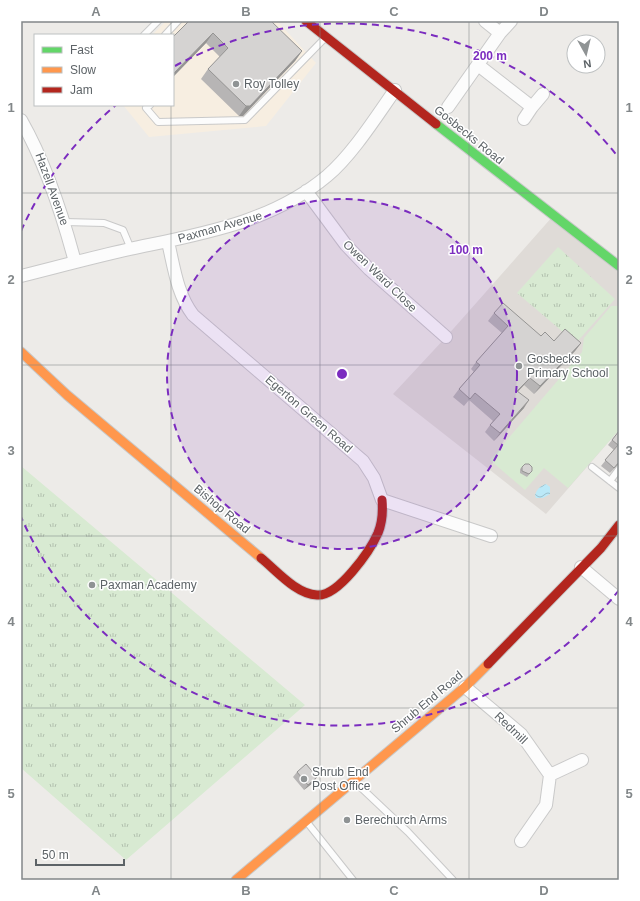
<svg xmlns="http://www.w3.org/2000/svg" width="640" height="901" font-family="Helvetica,sans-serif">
	<defs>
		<pattern id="park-tufts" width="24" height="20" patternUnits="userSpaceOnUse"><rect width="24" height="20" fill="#d8ead2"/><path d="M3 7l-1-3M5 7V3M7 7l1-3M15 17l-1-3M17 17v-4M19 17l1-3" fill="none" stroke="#b2c1ae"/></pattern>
		<pattern id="water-waves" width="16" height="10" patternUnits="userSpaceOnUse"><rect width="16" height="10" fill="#bbe9f8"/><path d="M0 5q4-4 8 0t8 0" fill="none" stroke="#9bc0cd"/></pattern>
	</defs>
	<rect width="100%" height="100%" fill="#edebe8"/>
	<path fill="#f7eee1" d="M 166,21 L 277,21 L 316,63 L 266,126 L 149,137 L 123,105 L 173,105 L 173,35 L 152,35 Z"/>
	<path fill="#dfdbd7" d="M 553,216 L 619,267 L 619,430 L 546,514 L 393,394 L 446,337 Z"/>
	<path fill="#d8ead2" d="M 611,306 L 619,306 L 619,430 L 568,488 L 544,468 L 525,490 L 490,460 L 582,352 L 584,338 Z"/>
	<path fill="url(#park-tufts)" d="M 558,247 L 615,299 L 576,343 L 517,293 Z
		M 21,466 L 305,705 L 126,860 L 21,768 Z"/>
	<path fill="url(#water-waves)" d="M 546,484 L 550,487 L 550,494 L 543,498 L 536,498 L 535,495 C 537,489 540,486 546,484 Z"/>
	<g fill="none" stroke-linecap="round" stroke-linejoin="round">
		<g stroke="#c9c9c9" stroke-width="8">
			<path id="lane" d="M 144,35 L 158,21
				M 165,35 L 178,21
				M 150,105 L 146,108 L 158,122 L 245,120 L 325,38
				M 65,222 L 104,223 L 123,230 L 131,249
				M 592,467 L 619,488
				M 610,481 L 619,469
				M 354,781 L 408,832 L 453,880
				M 306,821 L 353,880"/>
		</g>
		<g stroke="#c9c9c9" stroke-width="14">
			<path id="street" d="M 485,21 L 500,33
				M 478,65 L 532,107 L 543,94
				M 448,107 L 500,33 L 511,21
				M 524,119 L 532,107
				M 21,120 C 46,164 62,213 75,262
				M 306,191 L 346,245 L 369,269 L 446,337
				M 168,242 C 174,267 177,294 193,315 L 363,461 L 374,478 L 382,500 L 491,536
				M 21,276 C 57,267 94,257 130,249 C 200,234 271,223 327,176 C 352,155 376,117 395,90
				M 581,567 L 619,599
				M 465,687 L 521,734 L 550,775 L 546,805 L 521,841
				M 550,775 L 582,760"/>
		</g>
		<g stroke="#c8c9c9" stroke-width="11">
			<path id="fast" d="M 436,124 L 619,266"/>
		</g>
		<g stroke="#c8c9c9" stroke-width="11">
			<path id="slow" d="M 21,352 L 67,395 L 261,558
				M 236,880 L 465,687 L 488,664"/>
		</g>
		<g stroke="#c8c9c9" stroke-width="11">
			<path id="jam" d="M 306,21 L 436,124
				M 261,558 C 277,571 296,594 317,595 C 338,597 370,551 378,533 C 382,523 383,511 382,500
				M 488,664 L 601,548 L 619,525"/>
		</g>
		<use href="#lane" stroke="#fcfcfc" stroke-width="6"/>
		<use href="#street" stroke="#fcfcfc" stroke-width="12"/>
		<use href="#fast" stroke="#63d668" stroke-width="9"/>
		<use href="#slow" stroke="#ff974d" stroke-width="9"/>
		<use href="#jam" stroke="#b3261e" stroke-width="9"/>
	</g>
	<path fill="#b7b5b5" d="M 189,21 L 302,51 L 295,61 L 243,116 L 239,116 L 201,79 L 208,69 L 220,57 L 206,43 L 173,77 L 173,37 Z
		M 494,313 L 541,336 L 554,341 L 581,343 L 575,351 L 534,394 L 524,385 L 518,391 L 524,408 L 494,441 L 485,432 L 493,421 L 469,400 L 464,406 L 453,397 L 459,389 L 474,372 L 471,369 L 476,362 L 502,333 L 488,321 Z
		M 619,431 L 617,465 L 610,473 L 601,466 L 614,450 L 608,445 Z
		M 522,467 L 532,471 L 527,477 L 520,473 L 520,469 Z
		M 297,772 L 314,782 L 304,790 L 293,777 Z"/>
	<path fill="#959493" d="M 213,33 L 206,43 L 173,77 L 173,74 Z
		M 302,51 L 295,61 L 243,116 L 239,116 L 246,106 Z
		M 581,343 L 575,351 L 534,394 L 540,386 Z
		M 530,378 L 524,385 L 512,398 L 517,391 Z
		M 529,400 L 524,408 L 494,441 L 500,433 Z
		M 619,462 L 619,465 L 617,465 L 610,473 Z
		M 317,777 L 314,782 L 304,790 L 308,785 Z"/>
	<path fill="#d5d3d2" stroke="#959493" d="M 189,21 L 271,21 L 302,51 L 250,106 L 246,106 L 208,69 L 228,48 L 213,33 L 173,74 L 173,37 Z
		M 503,303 L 541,336 L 545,332 L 554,341 L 565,329 L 581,343 L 540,386 L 530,378 L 517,391 L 529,400 L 500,433 L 490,425 L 500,414 L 475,393 L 470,399 L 459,389 L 480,365 L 476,362 L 508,326 L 494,313 Z
		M 619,431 L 619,462 L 614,468 L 605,460 L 618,445 L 612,440 Z
		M 525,464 L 529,464 L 532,467 L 532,471 L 529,474 L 522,471 L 522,467 Z
		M 306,764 L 317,777 L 308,785 L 297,772 Z"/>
	<path fill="none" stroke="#828789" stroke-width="1" stroke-opacity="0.55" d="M 171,21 L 171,35M 320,21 L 320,880M 469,21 L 469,880M 171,105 L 171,880M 21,193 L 619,193M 21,365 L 619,365M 21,536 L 619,536M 21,708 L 619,708"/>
	<circle cx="342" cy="374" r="175" fill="#7b2cbf" fill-opacity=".12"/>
	<g fill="none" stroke="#7b2cbf" stroke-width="2" stroke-dasharray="7 5">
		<circle cx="342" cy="374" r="175"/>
		<path d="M619 590A351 351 0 0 1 21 517M21 231A351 351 0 0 1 116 105M175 66A351 351 0 0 1 619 158"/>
	</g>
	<g fill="#8f9394" stroke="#fff" stroke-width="1.5">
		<circle cx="236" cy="84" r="4"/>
		<circle cx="519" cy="366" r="4"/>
		<circle cx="92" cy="585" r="4"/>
		<circle cx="304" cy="779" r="4"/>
		<circle cx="347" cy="820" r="4"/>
	</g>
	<g text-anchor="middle" stroke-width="3" stroke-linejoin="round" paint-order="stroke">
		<g font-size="12" fill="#5d6367" stroke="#fff" text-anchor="start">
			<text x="244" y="88">Roy Tolley</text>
			<text x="527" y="363">Gosbecks<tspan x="527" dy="14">Primary School</tspan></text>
			<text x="100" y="589">Paxman Academy</text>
			<text x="312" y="776">Shrub End<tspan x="312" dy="14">Post Office</tspan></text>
			<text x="355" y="824">Berechurch Arms</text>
		</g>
		<g font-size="12" fill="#5d6367" stroke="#fff">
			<text transform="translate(469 135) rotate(39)" y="4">Gosbecks Road</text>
			<text transform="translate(52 189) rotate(70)" y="4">Hazell Avenue</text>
			<text transform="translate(220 227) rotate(-16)" y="4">Paxman Avenue</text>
			<text transform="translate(380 276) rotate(44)" y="4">Owen Ward Close</text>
			<text transform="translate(309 414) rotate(41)" y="4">Egerton Green Road</text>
			<text transform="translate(222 509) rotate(40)" y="4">Bishop Road</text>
			<text transform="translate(427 702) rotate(-40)" y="4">Shrub End Road</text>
			<text transform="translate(511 728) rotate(44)" y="4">Redmill</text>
		</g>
	</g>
	<circle cx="342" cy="374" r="6" fill="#7b2cbf" stroke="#fff" stroke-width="2"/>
	<g font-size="12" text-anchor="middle" font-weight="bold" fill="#7b2cbf" stroke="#fff" stroke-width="3" stroke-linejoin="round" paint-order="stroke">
		<text x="490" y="60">200 m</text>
		<text x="466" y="254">100 m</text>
	</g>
	<rect width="640" height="901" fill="none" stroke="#ffffff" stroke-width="44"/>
	<rect x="34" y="34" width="140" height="72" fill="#ffffff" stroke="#bec1c2"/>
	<rect x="42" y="47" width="20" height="6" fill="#63d668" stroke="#bec1c2"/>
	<text x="70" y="54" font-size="12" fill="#5d6367">Fast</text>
	<rect x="42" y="67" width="20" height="6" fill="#ff974d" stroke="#bec1c2"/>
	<text x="70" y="74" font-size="12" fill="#5d6367">Slow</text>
	<rect x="42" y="87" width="20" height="6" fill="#b3261e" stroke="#bec1c2"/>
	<text x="70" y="94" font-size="12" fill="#5d6367">Jam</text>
	<g transform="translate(586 54) rotate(172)"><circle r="19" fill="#ffffff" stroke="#bec1c2"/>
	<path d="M0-3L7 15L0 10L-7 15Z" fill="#8f9394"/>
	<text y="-6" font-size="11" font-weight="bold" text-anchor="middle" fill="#5d6367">N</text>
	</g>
	<path d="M36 859v6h88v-6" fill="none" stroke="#5d6367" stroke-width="2"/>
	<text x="42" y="859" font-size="12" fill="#5d6367" stroke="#ffffff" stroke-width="3" paint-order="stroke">50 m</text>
	<rect x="22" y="22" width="596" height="857" fill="none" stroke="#828789" stroke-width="1.5"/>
	<g font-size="13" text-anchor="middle" font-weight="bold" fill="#828789">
		<text x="96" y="16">A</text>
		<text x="246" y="16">B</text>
		<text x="394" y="16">C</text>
		<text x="544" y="16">D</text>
		<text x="11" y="112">1</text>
		<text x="629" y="112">1</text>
		<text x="11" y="284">2</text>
		<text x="629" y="284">2</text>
		<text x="11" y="455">3</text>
		<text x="629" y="455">3</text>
		<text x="11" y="626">4</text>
		<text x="629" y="626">4</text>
		<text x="11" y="798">5</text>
		<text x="629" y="798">5</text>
		<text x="96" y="895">A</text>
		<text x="246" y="895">B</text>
		<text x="394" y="895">C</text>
		<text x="544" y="895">D</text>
	</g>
</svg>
